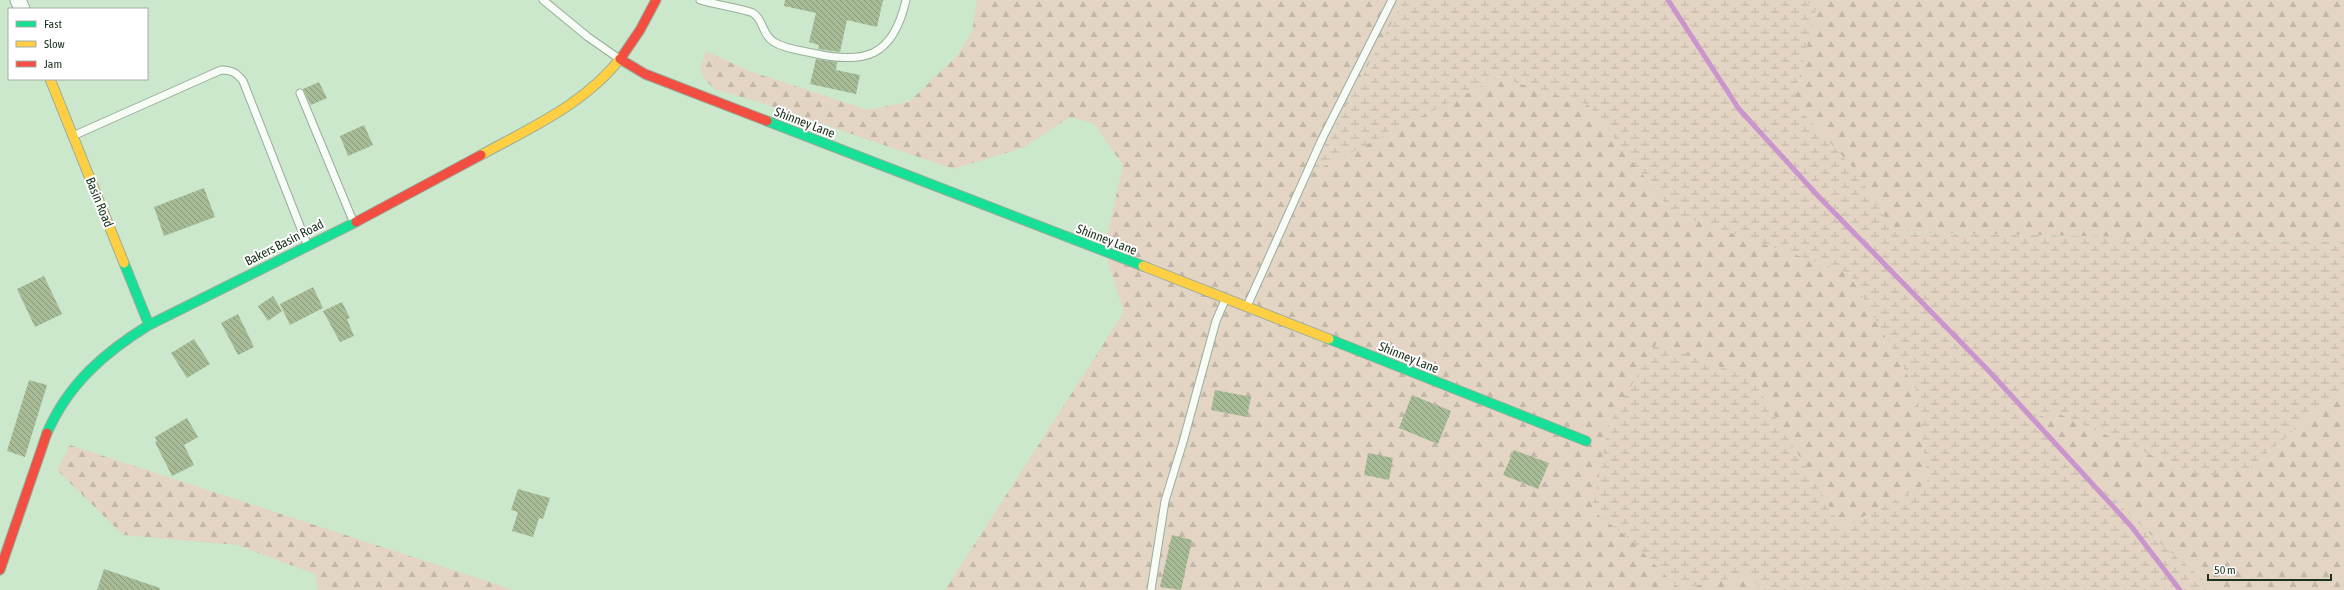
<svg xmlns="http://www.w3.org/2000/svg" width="2344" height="590" font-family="'Asap Condensed',sans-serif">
	<defs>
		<pattern id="forest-firs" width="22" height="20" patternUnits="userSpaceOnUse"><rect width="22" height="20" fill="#e3d4c4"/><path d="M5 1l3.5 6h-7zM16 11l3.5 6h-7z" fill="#c2b6a8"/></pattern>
		<pattern id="wetland-marsh" width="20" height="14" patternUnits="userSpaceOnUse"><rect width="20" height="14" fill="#e3d4c4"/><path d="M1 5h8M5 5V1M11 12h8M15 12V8" fill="none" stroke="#c2b6a8"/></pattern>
		<pattern id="building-back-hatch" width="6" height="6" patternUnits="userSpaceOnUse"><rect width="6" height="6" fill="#a6bb96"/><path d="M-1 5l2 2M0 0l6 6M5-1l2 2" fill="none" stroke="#87997a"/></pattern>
	</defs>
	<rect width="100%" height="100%" fill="#cbe8cc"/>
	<path fill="url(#forest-firs)" d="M 977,0 L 1404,0 L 1309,173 L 1499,77 L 1588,105 L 1673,213 L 1849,273 L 1916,390 L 1928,483 L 1842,528 L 1753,379 L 1592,510 L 1630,539 L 1679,589 L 1747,575 L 1762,590 L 945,590 L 1124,312 L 1104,250 L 1123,165 L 1094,124 L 1070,117 L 1022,148 L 953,169 L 759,102 L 714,89 L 704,78 L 700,68 L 706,51 L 749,71 L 868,110 L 909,102 L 957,56 L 972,32 Z
		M 1800,0 L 2344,0 L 2344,242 L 1894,232 L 1855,170 L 1793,102 L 1817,6 Z
		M 2344,389 L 2344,590 L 2215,590 L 2151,535 L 2030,418 L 2057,413 L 2201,477 L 2248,469 Z
		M 70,445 L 514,590 L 318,590 L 315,574 L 237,545 L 123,535 L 57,470 Z"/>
	<path fill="url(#wetland-marsh)" d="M 1404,0 L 1800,0 L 1817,5 L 1793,102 L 1855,170 L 1894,232 L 2344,242 L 2344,389 L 2248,469 L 2201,477 L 2057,413 L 2031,418 L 2151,535 L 2215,590 L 1762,590 L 1747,575 L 1679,589 L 1630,539 L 1592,510 L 1609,424 L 1656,343 L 1753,379 L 1842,528 L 1928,483 L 1916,390 L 1849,273 L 1673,213 L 1588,105 L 1499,77 L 1309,174 Z"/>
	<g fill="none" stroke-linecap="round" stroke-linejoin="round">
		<path stroke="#ca95cd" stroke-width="5" d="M 1668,0 L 1739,109 L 1819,197 L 1987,369 L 2131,526 L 2180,590"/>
	</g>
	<path fill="url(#building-back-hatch)" d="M 785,0 L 883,0 L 877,27 L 847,20 L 840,52 L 818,49 L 819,45 L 809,42 L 816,13 L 784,6 Z
		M 816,59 L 837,62 L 836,70 L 860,75 L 856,94 L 810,84 Z
		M 319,82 L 327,98 L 311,105 L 303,89 Z
		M 364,125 L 373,145 L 348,156 L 340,136 Z
		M 204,188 L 215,217 L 164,236 L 154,207 Z
		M 44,276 L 62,314 L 35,327 L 17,289 Z
		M 313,287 L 323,308 L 290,325 L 280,304 Z
		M 273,296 L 282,311 L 268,321 L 258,306 Z
		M 342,302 L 350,318 L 347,319 L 354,336 L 340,342 L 323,311 Z
		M 238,314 L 254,347 L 238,355 L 221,323 Z
		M 194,339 L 210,364 L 187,378 L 171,353 Z
		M 29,380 L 47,385 L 25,457 L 7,451 Z
		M 1215,390 L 1251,397 L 1247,417 L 1211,410 Z
		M 1412,395 L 1451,411 L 1438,444 L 1399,428 Z
		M 187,418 L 198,437 L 184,445 L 194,465 L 172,476 L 155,442 L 157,441 L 155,437 Z
		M 1514,450 L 1549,463 L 1538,489 L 1503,475 Z
		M 1368,453 L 1393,458 L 1389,480 L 1364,475 Z
		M 518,489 L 550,498 L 543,519 L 539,518 L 533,537 L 512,531 L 518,512 L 511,510 Z
		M 1172,535 L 1192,540 L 1181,590 L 1160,587 Z
		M 104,569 L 160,588 L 160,590 L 97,590 Z"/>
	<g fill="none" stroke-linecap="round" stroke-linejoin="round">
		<g stroke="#98ae99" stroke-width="9">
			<path id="lane" d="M 543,0 L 588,37 L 618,58
				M 700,0 C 712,4 744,9 753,13 C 764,20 762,35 774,42 C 785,49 799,50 812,53 C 865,65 893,57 906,0
				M 300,93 L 353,221
				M 75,135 L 221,70 C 232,70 237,73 243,81 L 307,244
				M 1248,304 L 1322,139 L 1392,0
				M 1151,590 L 1165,501 L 1183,442 L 1216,321 L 1225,300"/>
		</g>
		<g stroke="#98ae99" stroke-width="17">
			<path id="street" d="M 18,0 L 22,9"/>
		</g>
		<g stroke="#98ae99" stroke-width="11">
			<path id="fast" d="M 767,121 L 1143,266
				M 124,263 L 149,325
				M 1329,339 L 1586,441
				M 47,433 C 68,384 105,352 149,325 L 356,222"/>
		</g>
		<g stroke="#98ae99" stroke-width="11">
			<path id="slow" d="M 50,79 L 124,263
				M 481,155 C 532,127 587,103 623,55
				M 1143,266 L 1329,339"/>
		</g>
		<g stroke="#98ae99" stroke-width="11">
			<path id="jam" d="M 623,55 L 640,30 L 656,0
				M 620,59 L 645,74 L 767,121
				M 356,222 L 481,155
				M 0,570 L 47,433"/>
		</g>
		<use href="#lane" stroke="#f7fcf7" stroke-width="7"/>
		<use href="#street" stroke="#f7fcf7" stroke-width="15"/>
		<use href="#fast" stroke="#16e098" stroke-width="9"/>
		<use href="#slow" stroke="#ffcf43" stroke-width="9"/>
		<use href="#jam" stroke="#f24e42" stroke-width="9"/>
	</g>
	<g text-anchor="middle" stroke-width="4" stroke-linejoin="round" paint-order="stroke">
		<g font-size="13" fill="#1d321f" stroke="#fff">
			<text transform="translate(805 122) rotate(21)" y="5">Shinney Lane</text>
			<text transform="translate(100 202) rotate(68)" y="5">Basin Road</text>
			<text transform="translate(1107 239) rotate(21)" y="5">Shinney Lane</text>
			<text transform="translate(284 242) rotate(-27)" y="5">Bakers Basin Road</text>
			<text transform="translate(1409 357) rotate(22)" y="5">Shinney Lane</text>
		</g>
	</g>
	<rect x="8" y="8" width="140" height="72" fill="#ffffff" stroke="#a5ada5"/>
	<rect x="16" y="21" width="20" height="6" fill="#16e098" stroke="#a5ada5"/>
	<text x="44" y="28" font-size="12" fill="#1d321f">Fast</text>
	<rect x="16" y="41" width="20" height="6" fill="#ffcf43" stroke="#a5ada5"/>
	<text x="44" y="48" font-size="12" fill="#1d321f">Slow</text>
	<rect x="16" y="61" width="20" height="6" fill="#f24e42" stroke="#a5ada5"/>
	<text x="44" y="68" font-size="12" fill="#1d321f">Jam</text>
	<path d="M2208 574v6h123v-6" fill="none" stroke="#1d321f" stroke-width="2"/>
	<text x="2214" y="574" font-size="12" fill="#1d321f" stroke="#ffffff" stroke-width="3" paint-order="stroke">50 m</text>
</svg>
